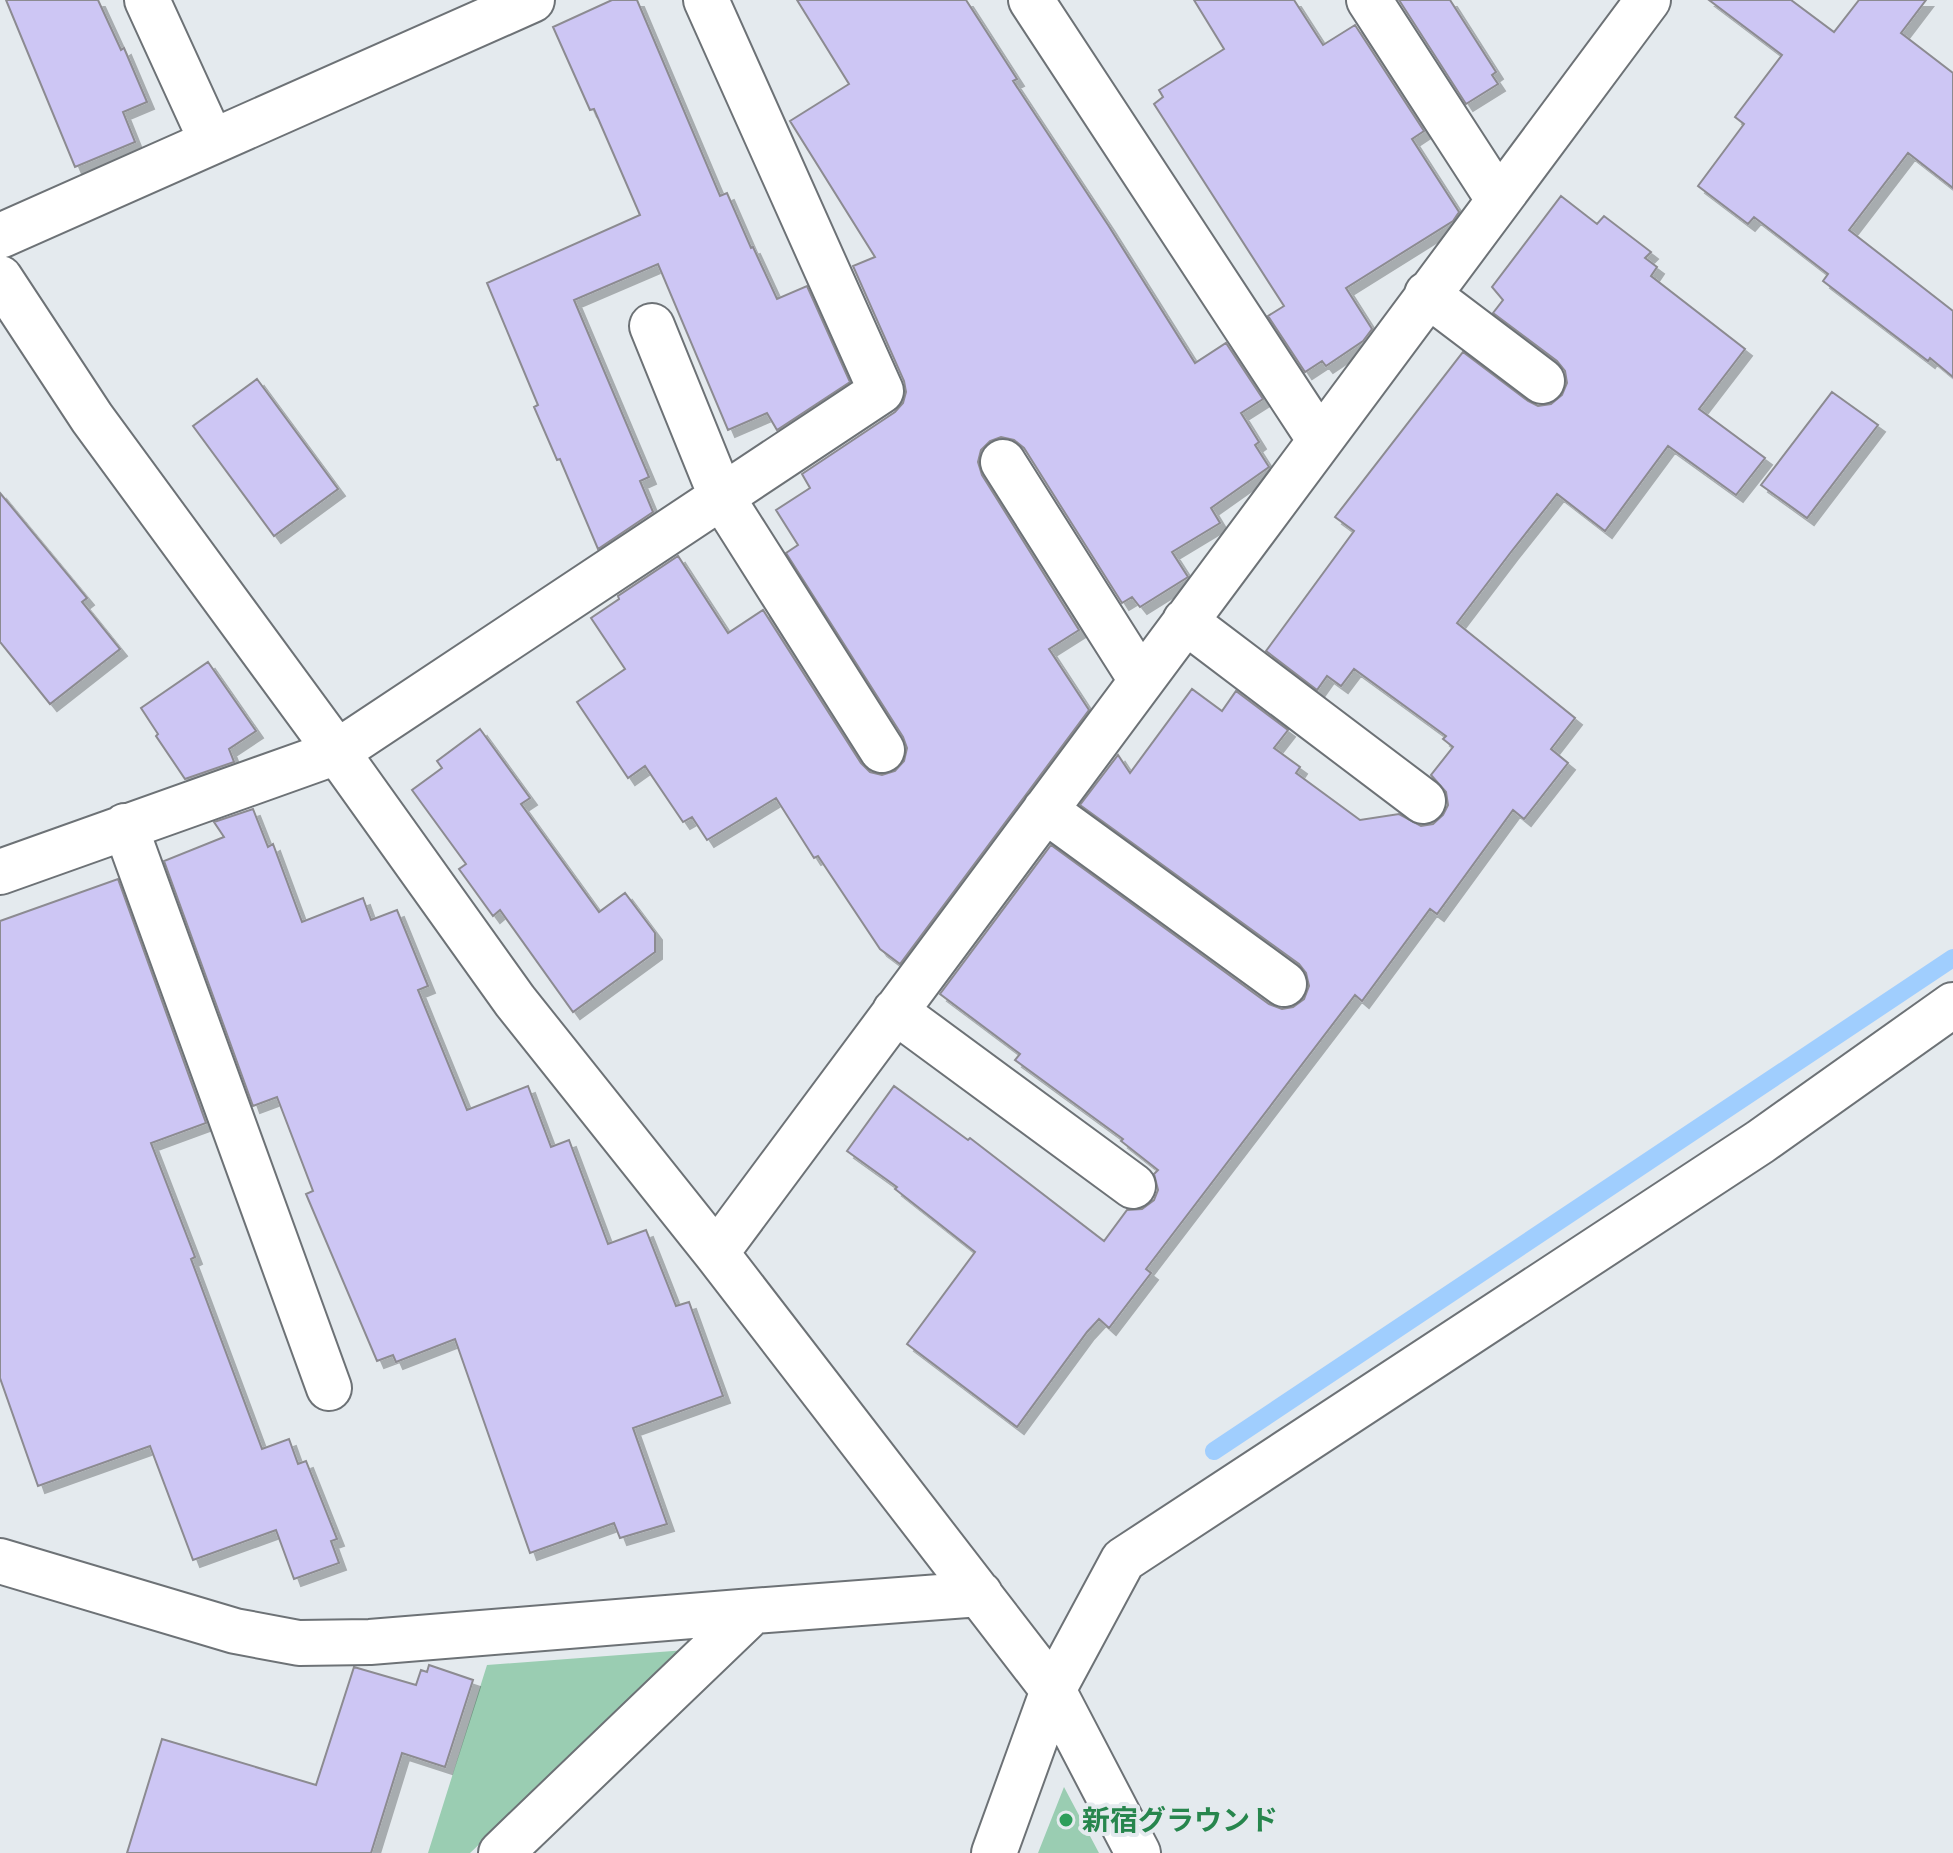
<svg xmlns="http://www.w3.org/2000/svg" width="1953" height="1853" font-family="'Public Sans','Noto Sans JP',sans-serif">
	<defs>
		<filter id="shadow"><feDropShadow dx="7" dy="7" stdDeviation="0" flood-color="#0004"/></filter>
	</defs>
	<rect width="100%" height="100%" fill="#e4eaee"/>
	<path fill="#9acdb2" d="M 686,1650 L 470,1853 L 428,1853 L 487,1665 Z
		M 1064,1787 L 1099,1853 L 1038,1853 Z"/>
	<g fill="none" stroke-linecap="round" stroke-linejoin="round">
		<path stroke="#a0cefe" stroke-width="18" d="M 1214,1451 L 1953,958"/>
	</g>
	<path fill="#cdc6f4" stroke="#8c8b91" stroke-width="2" filter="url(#shadow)" d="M 6,0 L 98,0 L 121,50 L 124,48 L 147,102 L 123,112 L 135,142 L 75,167 Z
		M 612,0 L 637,0 L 720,196 L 727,193 L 751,248 L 753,247 L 777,299 L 807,286 L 850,382 L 777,430 L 767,413 L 728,430 L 658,264 L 574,300 L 649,477 L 640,481 L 653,512 L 598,549 L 560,459 L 557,460 L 534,407 L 538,405 L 487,283 L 640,215 L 594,109 L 590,110 L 553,27 Z
		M 797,0 L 966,0 L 1017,79 L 1013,81 L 1108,225 L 1195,363 L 1226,343 L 1263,399 L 1241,413 L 1259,442 L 1255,445 L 1269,467 L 1211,508 L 1220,523 L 1172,552 L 1188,577 L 1140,607 L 1132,597 L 1122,603 L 1024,448 L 1014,440 L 1001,437 L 990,441 L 981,450 L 978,462 L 982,475 L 1079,630 L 1049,649 L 1089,710 L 900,964 L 880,949 L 818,856 L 814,858 L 776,798 L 707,840 L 692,817 L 683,822 L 645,766 L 628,778 L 577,702 L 625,669 L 591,618 L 619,599 L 618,596 L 678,556 L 728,633 L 763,610 L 861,763 L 870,772 L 882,775 L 895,771 L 904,761 L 907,748 L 903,737 L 786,553 L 798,545 L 776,510 L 810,488 L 802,474 L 895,412 L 903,403 L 906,392 L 904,381 L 853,266 L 875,257 L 790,121 L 849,84 Z
		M 1194,0 L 1294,0 L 1323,45 L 1355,25 L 1424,131 L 1412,139 L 1459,212 L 1453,221 L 1346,288 L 1372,329 L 1363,341 L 1326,366 L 1322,361 L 1305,372 L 1268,316 L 1284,306 L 1154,104 L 1163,97 L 1159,90 L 1224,49 Z
		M 1399,0 L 1450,0 L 1496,72 L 1492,75 L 1498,84 L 1466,104 Z
		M 1709,0 L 1791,0 L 1834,32 L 1859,0 L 1926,0 L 1901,33 L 1953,73 L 1953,188 L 1908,153 L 1849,230 L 1953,311 L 1953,377 L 1930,358 L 1928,361 L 1823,281 L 1828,274 L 1754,217 L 1748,224 L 1698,186 L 1744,124 L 1735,117 L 1782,55 Z
		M 1561,196 L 1597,224 L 1604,216 L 1651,252 L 1645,258 L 1657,267 L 1651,276 L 1745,349 L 1699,409 L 1765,458 L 1736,495 L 1668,446 L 1605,531 L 1557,494 L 1511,552 L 1457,623 L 1575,718 L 1551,749 L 1568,763 L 1524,819 L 1513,810 L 1437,914 L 1430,909 L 1362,1001 L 1355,995 L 1146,1269 L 1151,1273 L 1109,1328 L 1099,1319 L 1087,1332 L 1017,1427 L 907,1344 L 975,1252 L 895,1189 L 897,1187 L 847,1151 L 894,1086 L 968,1140 L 970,1138 L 1104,1241 L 1127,1210 L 1142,1209 L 1154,1200 L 1158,1190 L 1154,1174 L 1158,1170 L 1121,1141 L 1123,1139 L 1015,1060 L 1020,1054 L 940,994 L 1051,845 L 1269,1004 L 1282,1009 L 1293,1007 L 1304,999 L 1309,986 L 1306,973 L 1299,964 L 1080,805 L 1118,755 L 1130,773 L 1192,689 L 1222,711 L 1236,691 L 1288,730 L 1274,748 L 1300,767 L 1296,773 L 1360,820 L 1399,814 L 1421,826 L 1433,824 L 1443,815 L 1448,805 L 1446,792 L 1431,775 L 1453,747 L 1443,739 L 1446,736 L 1354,669 L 1341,686 L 1327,676 L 1317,690 L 1266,651 L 1354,531 L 1335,517 L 1463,352 L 1528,401 L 1538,406 L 1551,404 L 1562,395 L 1567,383 L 1565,371 L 1557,361 L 1493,313 L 1503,300 L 1492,287 Z
		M 257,379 L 338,489 L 274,536 L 193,426 Z
		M 1832,392 L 1878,425 L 1807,518 L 1761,485 Z
		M 0,493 L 87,598 L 82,602 L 120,649 L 50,704 L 0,642 Z
		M 208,662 L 256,731 L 229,749 L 234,762 L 185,779 L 156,736 L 158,734 L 141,708 Z
		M 480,729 L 530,798 L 521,804 L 599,912 L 625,893 L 655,933 L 655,952 L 573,1012 L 500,910 L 493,916 L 459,869 L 466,864 L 412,790 L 442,768 L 437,761 Z
		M 253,809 L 268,847 L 273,844 L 302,922 L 363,898 L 371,920 L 397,910 L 428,986 L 418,990 L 467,1110 L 528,1086 L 551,1147 L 569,1140 L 608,1244 L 646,1230 L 676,1306 L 689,1302 L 723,1396 L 633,1428 L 667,1524 L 620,1538 L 614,1523 L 530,1553 L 455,1339 L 396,1362 L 393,1355 L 377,1361 L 306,1194 L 313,1191 L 277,1097 L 253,1106 L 164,861 L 224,837 L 214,822 Z
		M 118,879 L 206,1123 L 151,1143 L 195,1257 L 191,1259 L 262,1449 L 289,1439 L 298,1464 L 306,1461 L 337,1539 L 331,1541 L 339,1563 L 294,1579 L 276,1530 L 193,1560 L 150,1446 L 38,1486 L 0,1378 L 0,921 Z
		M 429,1665 L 473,1680 L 445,1767 L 402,1753 L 371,1853 L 127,1853 L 162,1739 L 316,1785 L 354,1667 L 416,1685 L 421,1670 L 427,1672 Z"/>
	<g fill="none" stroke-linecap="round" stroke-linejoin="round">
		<g stroke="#6d7276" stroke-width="48">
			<path id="minor" d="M 147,0 L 212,142
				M 1031,0 L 1319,439
				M 1369,0 L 1498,199
				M 0,236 L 532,0
				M 0,278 L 92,418 L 337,752 L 515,1001 L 716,1253 L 1053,1690 L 1138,1853
				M 1427,294 L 1542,381
				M 652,326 L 721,496 L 882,750
				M 1003,462 L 1141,680
				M 1185,621 L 1423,801
				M 1045,810 L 1284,984
				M 125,826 L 329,1388
				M 0,872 L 337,752 L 881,391 L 706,0
				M 895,1011 L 1133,1186
				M 716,1253 L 1648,0
				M 0,1561 L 235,1631 L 299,1643 L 370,1642 L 753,1611
				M 501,1853 L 753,1611 L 980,1594
				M 994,1853 L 1053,1690 L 1123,1560 L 1760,1142 L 1953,1005"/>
		</g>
		<use href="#minor" stroke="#fff" stroke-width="44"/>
	</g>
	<circle fill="#2e9e5b" stroke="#e4eaee" stroke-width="3" cx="1066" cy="1820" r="8"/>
	<g text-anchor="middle" stroke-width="8" stroke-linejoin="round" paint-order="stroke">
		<g font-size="28" font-weight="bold" fill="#27864d" stroke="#e4eaee" text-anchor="start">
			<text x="1082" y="1830">新宿グラウンド</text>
		</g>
	</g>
</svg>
